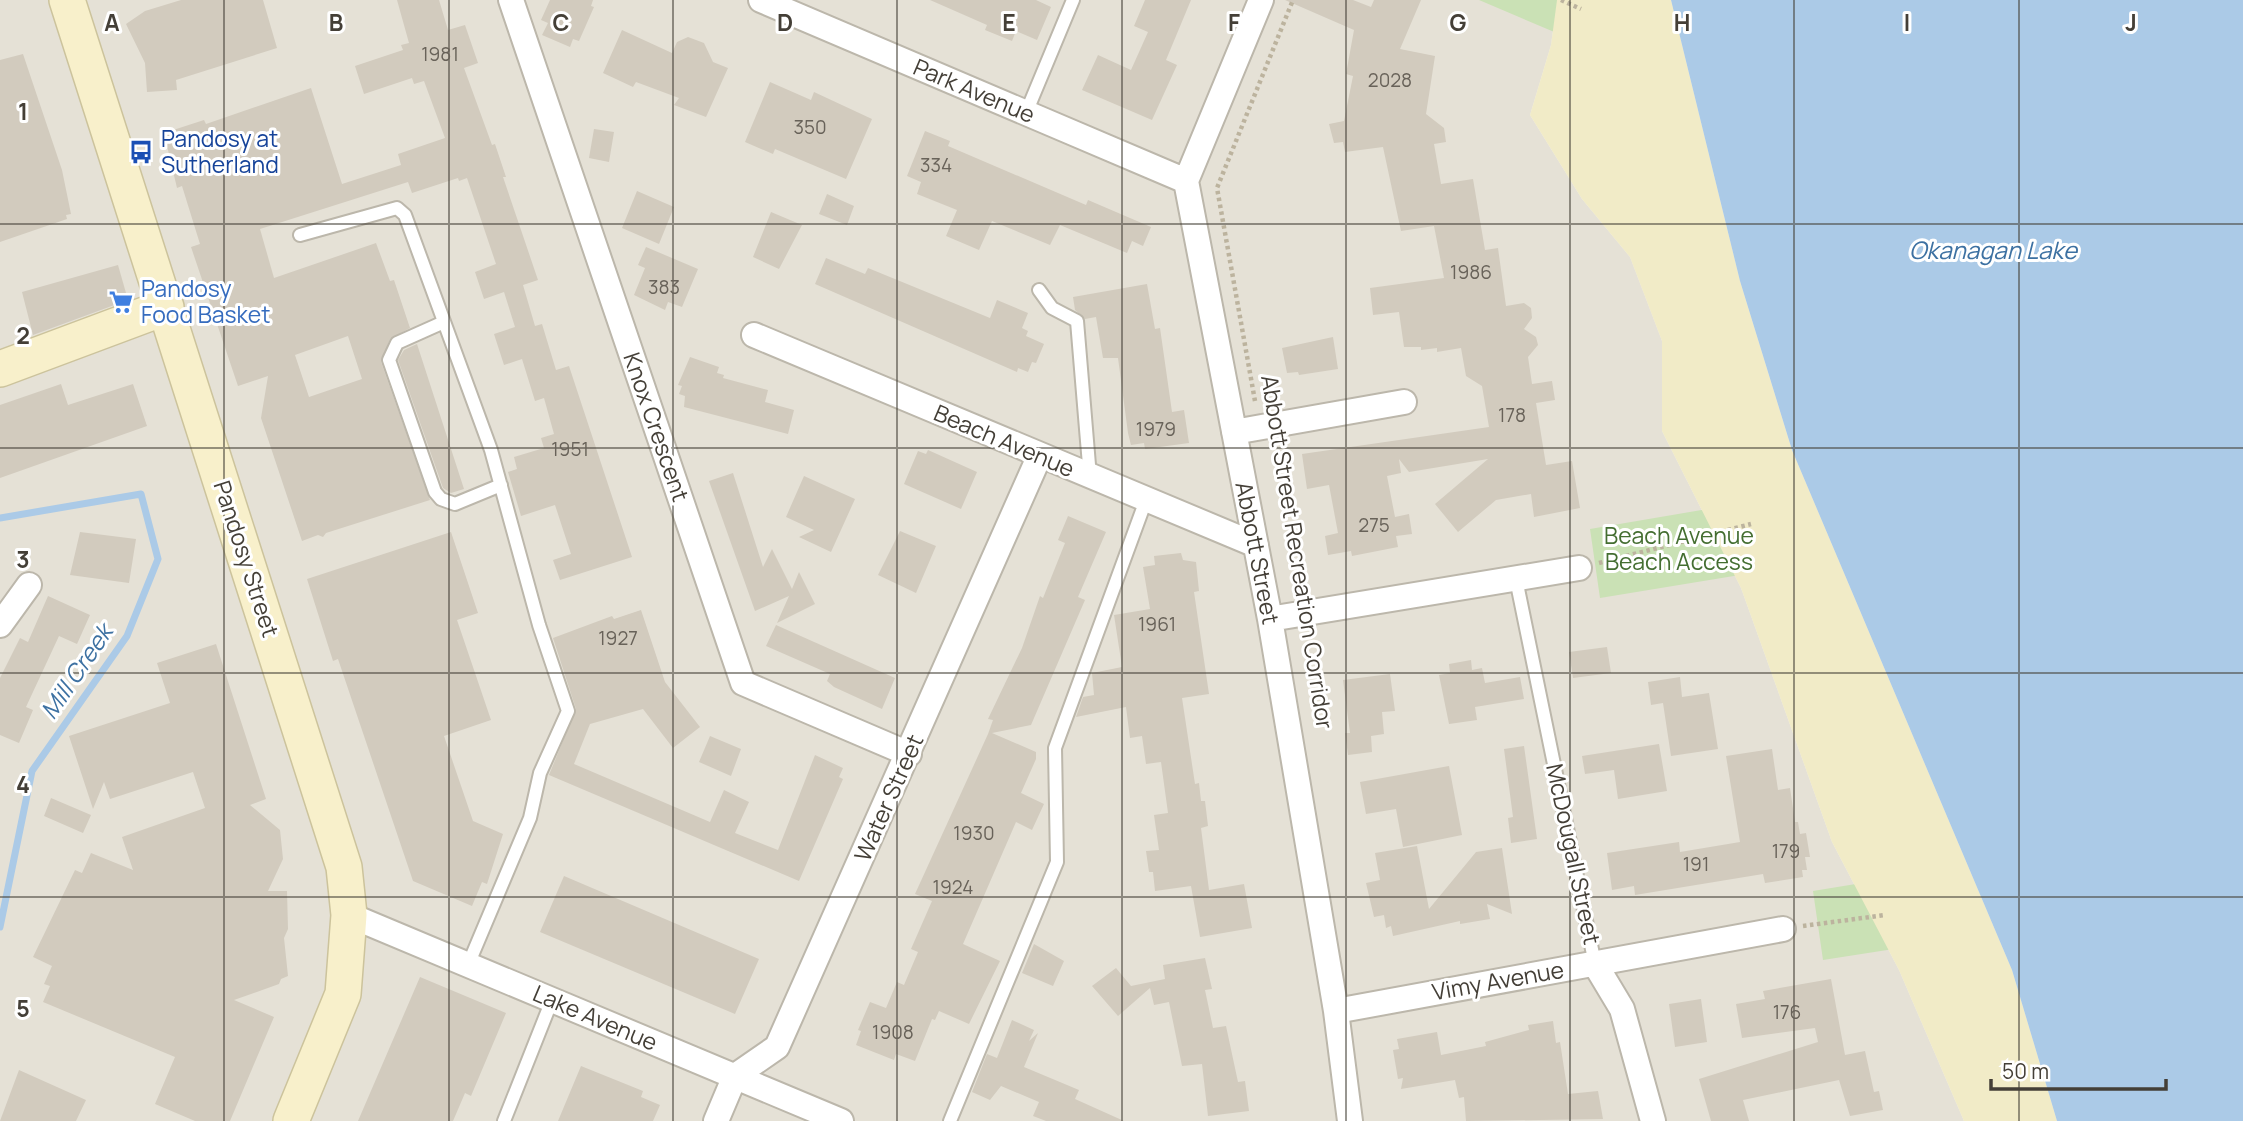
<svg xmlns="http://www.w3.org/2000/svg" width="2243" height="1121" font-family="Manrope,sans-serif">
	<rect width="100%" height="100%" fill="#f1efe7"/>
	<path fill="#e5e1d6" d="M 0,0 L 1557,0 L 1551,45 L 1530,115 L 1582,199 L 1630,257 L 1662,341 L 1662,431 L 1741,588 L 1832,842 L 1899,970 L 1964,1121 L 0,1121 Z"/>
	<path fill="#cae1b5" d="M 1479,0 L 1611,0 L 1559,34 Z
		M 1725,506 L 1752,573 L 1600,598 L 1590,529 Z
		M 1874,881 L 1900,948 L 1823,960 L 1813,891 Z"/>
	<path fill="#f1ebc7" d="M 1557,0 L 1671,0 L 1740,281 L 1792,450 L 2012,970 L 2057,1121 L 1964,1121 L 1899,970 L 1832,842 L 1741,588 L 1662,431 L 1662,341 L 1630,257 L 1582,199 L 1530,115 L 1551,45 Z"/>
	<path fill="#abcae7" d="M 1671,0 L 2243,0 L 2243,1121 L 2057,1121 L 2012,970 L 1792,450 L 1740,281 Z"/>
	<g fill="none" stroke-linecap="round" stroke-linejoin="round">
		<path stroke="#abcae7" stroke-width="7" d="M 0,518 L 141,494 L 158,559 L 127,636 L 32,771 L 0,927"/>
	</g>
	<path fill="#d2cbbe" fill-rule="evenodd" d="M 181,0 L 263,0 L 277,48 L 176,80 L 177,90 L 147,92 L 145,63 L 126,24 L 145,11 Z
		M 397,0 L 439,0 L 448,30 L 465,25 L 478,63 L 464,68 L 492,145 L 495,144 L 506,177 L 503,177 L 538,280 L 523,285 L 535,326 L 542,324 L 556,370 L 569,366 L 632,557 L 560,580 L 553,560 L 571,554 L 555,505 L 521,516 L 508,472 L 517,469 L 514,457 L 544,448 L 541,438 L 554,434 L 544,398 L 535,401 L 522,359 L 504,365 L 494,334 L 515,327 L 504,292 L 484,299 L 475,272 L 496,264 L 467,178 L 459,181 L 458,178 L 412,193 L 408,182 L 260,229 L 274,278 L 376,243 L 390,281 L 394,280 L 410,328 L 390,339 L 381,362 L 430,500 L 326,533 L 323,537 L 318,535 L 302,541 L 261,418 L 268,376 L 238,386 L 191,247 L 200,244 L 182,186 L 177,188 L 164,133 L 204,120 L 206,124 L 311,88 L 342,184 L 401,165 L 398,154 L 445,138 L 424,81 L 414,84 L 412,78 L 364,94 L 355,66 L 403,50 L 401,45 L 409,43 ZM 348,336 L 362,379 L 309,397 L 295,355 Z
		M 550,0 L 593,0 L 591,6 L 594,7 L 579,41 L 573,39 L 570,47 L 542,35 L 548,23 L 541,20 Z
		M 930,0 L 1036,0 L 1051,7 L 1037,40 L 1016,31 L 1012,41 L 985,30 L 987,25 Z
		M 1145,0 L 1191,0 L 1166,60 L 1177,65 L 1152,120 L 1082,90 L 1098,55 L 1131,70 L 1148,32 L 1134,26 Z
		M 1285,0 L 1353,0 L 1371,7 L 1374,0 L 1421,0 L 1400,49 L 1435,56 L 1426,114 L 1444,128 L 1446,142 L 1434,144 L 1441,184 L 1473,179 L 1485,250 L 1498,248 L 1506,306 L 1524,303 L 1531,308 L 1532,318 L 1524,329 L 1536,337 L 1538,345 L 1528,357 L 1532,384 L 1552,381 L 1555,400 L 1536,403 L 1546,465 L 1572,461 L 1580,508 L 1534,517 L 1531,494 L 1496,500 L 1458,532 L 1435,504 L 1488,459 L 1409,472 L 1399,459 L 1401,473 L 1387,476 L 1395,517 L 1409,514 L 1412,534 L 1396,536 L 1398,547 L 1352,556 L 1351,551 L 1328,555 L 1325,536 L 1338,533 L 1329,485 L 1307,489 L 1302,454 L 1489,427 L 1482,386 L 1466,376 L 1461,348 L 1437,352 L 1437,348 L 1421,350 L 1421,347 L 1404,347 L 1399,312 L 1373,315 L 1370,288 L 1444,278 L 1434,226 L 1401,231 L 1383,147 L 1345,152 L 1343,142 L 1334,143 L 1329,124 L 1344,121 L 1353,76 L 1346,74 L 1354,30 Z
		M 622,30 L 672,53 L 677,42 L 688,37 L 704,43 L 713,62 L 728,68 L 706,117 L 674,105 L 679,98 L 636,82 L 633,87 L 603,73 Z
		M 23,54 L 62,170 L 71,214 L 66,215 L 67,219 L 0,242 L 0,60 Z
		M 770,82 L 811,100 L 814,92 L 872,119 L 846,179 L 775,149 L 773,154 L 745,142 Z
		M 594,129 L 614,132 L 609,162 L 589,158 Z
		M 925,131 L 950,141 L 948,146 L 1086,205 L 1088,200 L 1151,227 L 1143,246 L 1132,241 L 1127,253 L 1060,225 L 1050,245 L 992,221 L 979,250 L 946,236 L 957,210 L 917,194 L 921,182 L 907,176 Z
		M 637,191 L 674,207 L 659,244 L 622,228 Z
		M 827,194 L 854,206 L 847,225 L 819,214 Z
		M 771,212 L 802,225 L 779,269 L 753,257 Z
		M 646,247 L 698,269 L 682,307 L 668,302 L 665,310 L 634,295 L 645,268 L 638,265 Z
		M 826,258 L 865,274 L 868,268 L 990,318 L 997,300 L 1028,313 L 1022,328 L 1028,331 L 1026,336 L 1044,344 L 1036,363 L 1032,362 L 1028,372 L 1018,368 L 1017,372 L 815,284 Z
		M 118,265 L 128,300 L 33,335 L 22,292 Z
		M 1147,284 L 1155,329 L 1160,328 L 1172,412 L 1184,410 L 1189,443 L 1145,449 L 1144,443 L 1131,445 L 1128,433 L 1118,358 L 1103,358 L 1096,317 L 1085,319 L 1075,310 L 1073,297 Z
		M 1333,337 L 1338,369 L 1299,375 L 1298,372 L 1287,373 L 1282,348 Z
		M 417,344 L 464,489 L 451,493 L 443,488 L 398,360 L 404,350 Z
		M 690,357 L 719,367 L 717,373 L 724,375 L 723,378 L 768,390 L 765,402 L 794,410 L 788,434 L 684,407 L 685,396 L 679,394 L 682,386 L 678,385 Z
		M 61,384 L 68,405 L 133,384 L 147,426 L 0,478 L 0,405 Z
		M 928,450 L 977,472 L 961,509 L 904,484 L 918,451 L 926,454 Z
		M 733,473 L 763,567 L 772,549 L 792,589 L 799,572 L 815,604 L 777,623 L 789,596 L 755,611 L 709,481 Z
		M 804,476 L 855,499 L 831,552 L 799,537 L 814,530 L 786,517 Z
		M 1068,516 L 1106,532 L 1078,597 L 1085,600 L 1031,725 L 992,733 L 1036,752 L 1036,759 L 1021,793 L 1044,804 L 1032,830 L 1016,822 L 963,944 L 1000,961 L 969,1024 L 939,1011 L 935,1020 L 932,1019 L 915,1061 L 896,1054 L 894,1060 L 856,1045 L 861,1031 L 858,1030 L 870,1002 L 886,1008 L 897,982 L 904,985 L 918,952 L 911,949 L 932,901 L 915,894 L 988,734 L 993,720 L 988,719 L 1022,648 L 1040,596 L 1043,598 L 1065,543 L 1058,540 Z
		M 900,531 L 936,546 L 916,593 L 878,575 Z
		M 80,532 L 136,539 L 129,583 L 70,575 Z
		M 451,532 L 478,613 L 457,620 L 491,720 L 444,736 L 473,821 L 503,834 L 487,884 L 482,882 L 472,906 L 413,881 L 338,659 L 333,661 L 307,579 Z
		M 1181,553 L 1183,560 L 1196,562 L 1199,591 L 1194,592 L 1209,694 L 1182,698 L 1195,784 L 1199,783 L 1201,801 L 1205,801 L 1208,826 L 1201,828 L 1209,890 L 1244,884 L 1252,928 L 1200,937 L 1191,886 L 1155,891 L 1153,872 L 1149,872 L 1146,851 L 1159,850 L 1154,815 L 1168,813 L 1161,762 L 1146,764 L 1142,736 L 1130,738 L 1126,707 L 1076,717 L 1083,697 L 1094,695 L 1092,673 L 1122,667 L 1114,615 L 1150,609 L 1143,567 L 1155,565 L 1154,556 Z
		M 48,596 L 90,615 L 77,644 L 59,636 L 26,707 L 33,710 L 19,743 L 0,735 L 0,678 L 20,638 L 28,642 Z
		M 641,610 L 665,682 L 700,727 L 673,748 L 643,709 L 590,724 L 574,764 L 710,822 L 724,790 L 749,802 L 735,833 L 778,850 L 815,755 L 843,768 L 839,777 L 843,779 L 799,881 L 549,775 L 576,709 L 553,638 L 612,616 L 614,619 Z
		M 776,625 L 895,678 L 882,709 L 834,687 L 827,681 L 830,674 L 766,646 Z
		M 216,644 L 266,799 L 250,805 L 280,830 L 283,859 L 268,891 L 287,891 L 288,929 L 284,938 L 288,976 L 281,979 L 279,984 L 234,1000 L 274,1017 L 230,1121 L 195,1121 L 155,1104 L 175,1057 L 43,1002 L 50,986 L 44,984 L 52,966 L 33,957 L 75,870 L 82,873 L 91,853 L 133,870 L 122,837 L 205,808 L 193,772 L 110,799 L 104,782 L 93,809 L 69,736 L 170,703 L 157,663 Z
		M 1607,647 L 1611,673 L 1573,678 L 1569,652 Z
		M 1471,660 L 1472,670 L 1482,668 L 1485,683 L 1520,677 L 1524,699 L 1475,707 L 1477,720 L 1449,724 L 1439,675 L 1450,673 L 1449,664 Z
		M 1390,674 L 1395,711 L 1382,712 L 1384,734 L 1371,736 L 1372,752 L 1348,755 L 1345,733 L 1350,733 L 1343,680 Z
		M 1680,677 L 1682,697 L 1709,693 L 1718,749 L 1671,756 L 1663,703 L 1651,705 L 1648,682 Z
		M 710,736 L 741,749 L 731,776 L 699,762 Z
		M 1659,744 L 1667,791 L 1618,799 L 1614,770 L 1585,774 L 1582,756 Z
		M 1524,746 L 1537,839 L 1511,843 L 1508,818 L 1513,817 L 1504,749 Z
		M 1772,749 L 1778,790 L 1790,788 L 1795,822 L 1798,822 L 1800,834 L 1806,833 L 1810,857 L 1805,857 L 1807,870 L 1802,870 L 1803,877 L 1765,883 L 1763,874 L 1635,895 L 1634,886 L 1612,890 L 1607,853 L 1679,842 L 1680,852 L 1740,842 L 1726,756 Z
		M 1449,766 L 1462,835 L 1403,847 L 1396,809 L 1366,814 L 1360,782 Z
		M 51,798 L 91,815 L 83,833 L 44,816 Z
		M 1417,846 L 1429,909 L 1476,852 L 1502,848 L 1512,914 L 1487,904 L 1490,919 L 1460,924 L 1460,921 L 1393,936 L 1391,926 L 1386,928 L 1384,915 L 1374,917 L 1366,883 L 1380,880 L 1375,853 Z
		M 564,876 L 759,959 L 735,1014 L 540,932 Z
		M 1034,944 L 1064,961 L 1053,986 L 1022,973 Z
		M 1205,958 L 1212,989 L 1205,990 L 1213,1028 L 1226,1026 L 1238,1082 L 1245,1081 L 1249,1111 L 1208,1116 L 1202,1064 L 1182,1066 L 1169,1002 L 1154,1005 L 1150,988 L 1118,1016 L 1092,986 L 1116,968 L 1131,986 L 1165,979 L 1163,965 Z
		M 420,977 L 506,1013 L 471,1096 L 465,1093 L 453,1121 L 358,1121 Z
		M 1831,979 L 1845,1055 L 1865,1051 L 1874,1092 L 1879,1091 L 1883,1110 L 1850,1116 L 1839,1080 L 1743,1100 L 1749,1121 L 1711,1121 L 1699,1079 L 1818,1042 L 1815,1028 L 1742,1038 L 1736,1004 L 1765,999 L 1763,991 Z
		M 1701,999 L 1707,1042 L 1675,1047 L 1669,1004 Z
		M 1012,1020 L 1034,1030 L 1029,1041 L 1038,1033 L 1024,1067 L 1079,1090 L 1075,1099 L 1124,1121 L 1046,1121 L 1033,1116 L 1039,1102 L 1001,1086 L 990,1100 L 972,1092 L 987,1054 L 997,1058 Z
		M 1553,1021 L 1556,1043 L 1560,1042 L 1568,1094 L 1598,1091 L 1603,1119 L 1466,1121 L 1464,1097 L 1459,1098 L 1455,1080 L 1401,1089 L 1403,1078 L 1398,1079 L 1393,1050 L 1399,1049 L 1397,1039 L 1437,1032 L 1441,1055 L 1486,1046 L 1485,1042 L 1529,1030 L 1528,1025 Z
		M 581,1066 L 643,1091 L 641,1097 L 660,1105 L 653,1121 L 558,1121 Z
		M 19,1070 L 86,1100 L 76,1121 L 0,1121 Z"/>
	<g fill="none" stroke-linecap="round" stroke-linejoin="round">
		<g stroke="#bcb7ab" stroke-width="16">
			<path id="lane" d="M 1026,113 L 1073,0
				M 300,235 L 397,208 L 405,215 L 491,450 L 539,625 L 568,711 L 540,773 L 530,818 L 468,965
				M 1039,290 L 1052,308 L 1077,321 L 1090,477
				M 444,322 L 397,343 L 389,360 L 435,492 L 441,499 L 455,504 L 501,485
				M 1516,579 L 1595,964
				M 504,1121 L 552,1000
				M 950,1121 L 1057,862 L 1055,748 L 1146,500"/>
		</g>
		<g stroke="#bcb7ab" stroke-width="28">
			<path id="street" d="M 511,0 L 743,683 L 909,754
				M 761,0 L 1186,181
				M 1261,0 L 1186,181 L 1270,619 L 1336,1011 L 1350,1121
				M 754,335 L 1256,545
				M 1234,432 L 1404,402
				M 1270,619 L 1579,568
				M 0,625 L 29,585
				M 349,915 L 841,1121
				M 1595,964 L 1622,1009 L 1653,1121
				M 1336,1011 L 1783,929
				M 716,1121 L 735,1076 L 777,1047 L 1039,457"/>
		</g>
		<g stroke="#ccc39c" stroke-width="38">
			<path id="secondary" d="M 67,0 L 344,867 L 349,915 L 343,994 L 291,1121
				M 0,369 L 166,307"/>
		</g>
		<path stroke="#bcb39e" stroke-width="4.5" stroke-dasharray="3.5 3.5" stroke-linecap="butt" d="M 1561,0 L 1581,9
			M 1255,401 L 1217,188 L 1293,0
			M 1599,563 L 1751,524
			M 1803,926 L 1885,915"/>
		<use href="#lane" stroke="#fff" stroke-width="12"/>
		<use href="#street" stroke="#fff" stroke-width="24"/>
		<use href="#secondary" stroke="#f8f0cb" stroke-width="35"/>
	</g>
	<path fill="none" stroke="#443f37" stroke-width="2" stroke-opacity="0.55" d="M 224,0 L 224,1121M 449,0 L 449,1121M 673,0 L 673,1121M 897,0 L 897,1121M 1122,0 L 1122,1121M 1346,0 L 1346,1121M 1570,0 L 1570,1121M 1794,0 L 1794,1121M 2019,0 L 2019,1121M 0,224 L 2243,224M 0,448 L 2243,448M 0,673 L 2243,673M 0,897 L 2243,897"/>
	<defs>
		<g id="bus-bare" transform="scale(1.89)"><path d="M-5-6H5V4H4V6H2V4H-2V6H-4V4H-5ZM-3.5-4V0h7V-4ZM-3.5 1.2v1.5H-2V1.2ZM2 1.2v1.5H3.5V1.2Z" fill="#1a4fb4" stroke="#fff" stroke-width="2.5" paint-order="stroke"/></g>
		<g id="supermarket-bare" transform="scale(1.89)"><path d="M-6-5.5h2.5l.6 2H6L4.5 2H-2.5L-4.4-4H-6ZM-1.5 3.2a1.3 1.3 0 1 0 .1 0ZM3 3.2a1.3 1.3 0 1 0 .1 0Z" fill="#3f7fe0" stroke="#fff" stroke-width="2.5" paint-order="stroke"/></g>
	</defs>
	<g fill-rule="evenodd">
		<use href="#bus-bare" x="141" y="152"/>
		<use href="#supermarket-bare" x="121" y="302"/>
	</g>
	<g text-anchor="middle" stroke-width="6" stroke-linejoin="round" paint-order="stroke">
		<g font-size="19" fill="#686259">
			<text x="440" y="61">1981</text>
			<text x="1390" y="87">2028</text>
			<text x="810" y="134">350</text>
			<text x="936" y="172">334</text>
			<text x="1471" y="279">1986</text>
			<text x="664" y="294">383</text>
			<text x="1512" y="422">178</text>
			<text x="1156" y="436">1979</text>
			<text x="570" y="456">1951</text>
			<text x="1374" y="532">275</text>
			<text x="1157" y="631">1961</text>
			<text x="618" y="645">1927</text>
			<text x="974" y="840">1930</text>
			<text x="1786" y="858">179</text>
			<text x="1696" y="871">191</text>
			<text x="953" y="894">1924</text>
			<text x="1787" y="1019">176</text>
			<text x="893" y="1039">1908</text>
		</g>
		<g font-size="23" fill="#443f37" stroke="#fff">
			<text transform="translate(974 91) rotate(23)" y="8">Park Avenue</text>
			<text transform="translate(656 427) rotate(71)" y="8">Knox Crescent</text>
			<text transform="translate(1004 441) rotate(23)" y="8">Beach Avenue</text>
			<text transform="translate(1297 552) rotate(81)" y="8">Abbott Street Recreation Corridor</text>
			<text transform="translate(1257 553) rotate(79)" y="8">Abbott Street</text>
			<text transform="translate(246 559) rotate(72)" y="8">Pandosy Street</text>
			<text transform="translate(889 798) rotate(-66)" y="8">Water Street</text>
			<text transform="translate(1573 854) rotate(78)" y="8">McDougall Street</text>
			<text transform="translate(1498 981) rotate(-10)" y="8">Vimy Avenue</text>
			<text transform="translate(595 1018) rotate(23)" y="8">Lake Avenue</text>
		</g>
		<g font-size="23" fill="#164399" stroke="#fff" text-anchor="start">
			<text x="161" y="147">Pandosy at<tspan x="161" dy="26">Sutherland</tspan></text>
		</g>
		<g font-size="23" fill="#366cbe" stroke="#fff" text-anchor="start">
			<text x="141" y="297">Pandosy<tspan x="141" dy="26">Food Basket</tspan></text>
		</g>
		<g font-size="23" fill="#446e31" stroke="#fff">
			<text x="1679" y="544">Beach Avenue<tspan x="1679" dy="26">Beach Access</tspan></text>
		</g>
		<g font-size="24" font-style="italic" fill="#3d71a2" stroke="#fff">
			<text x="1993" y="259">Okanagan Lake</text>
			<text transform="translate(77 672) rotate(-56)" y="8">Mill Creek</text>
		</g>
	</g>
	<g font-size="23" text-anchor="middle" font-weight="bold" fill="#443f37" stroke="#fff" stroke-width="6" stroke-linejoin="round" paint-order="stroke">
		<text x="112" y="31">A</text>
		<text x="336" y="31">B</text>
		<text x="561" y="31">C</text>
		<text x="785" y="31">D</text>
		<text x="1009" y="31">E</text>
		<text x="1234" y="31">F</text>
		<text x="1458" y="31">G</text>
		<text x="1682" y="31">H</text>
		<text x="1907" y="31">I</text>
		<text x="2131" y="31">J</text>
		<text x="23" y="120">1</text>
		<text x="23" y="344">2</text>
		<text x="23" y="568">3</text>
		<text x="23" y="793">4</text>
		<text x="23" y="1017">5</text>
	</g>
	<path d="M1991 1079v10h175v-10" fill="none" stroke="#443f37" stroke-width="3.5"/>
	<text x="2002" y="1079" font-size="21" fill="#443f37" stroke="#ffffff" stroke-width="5" paint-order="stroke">50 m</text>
</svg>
